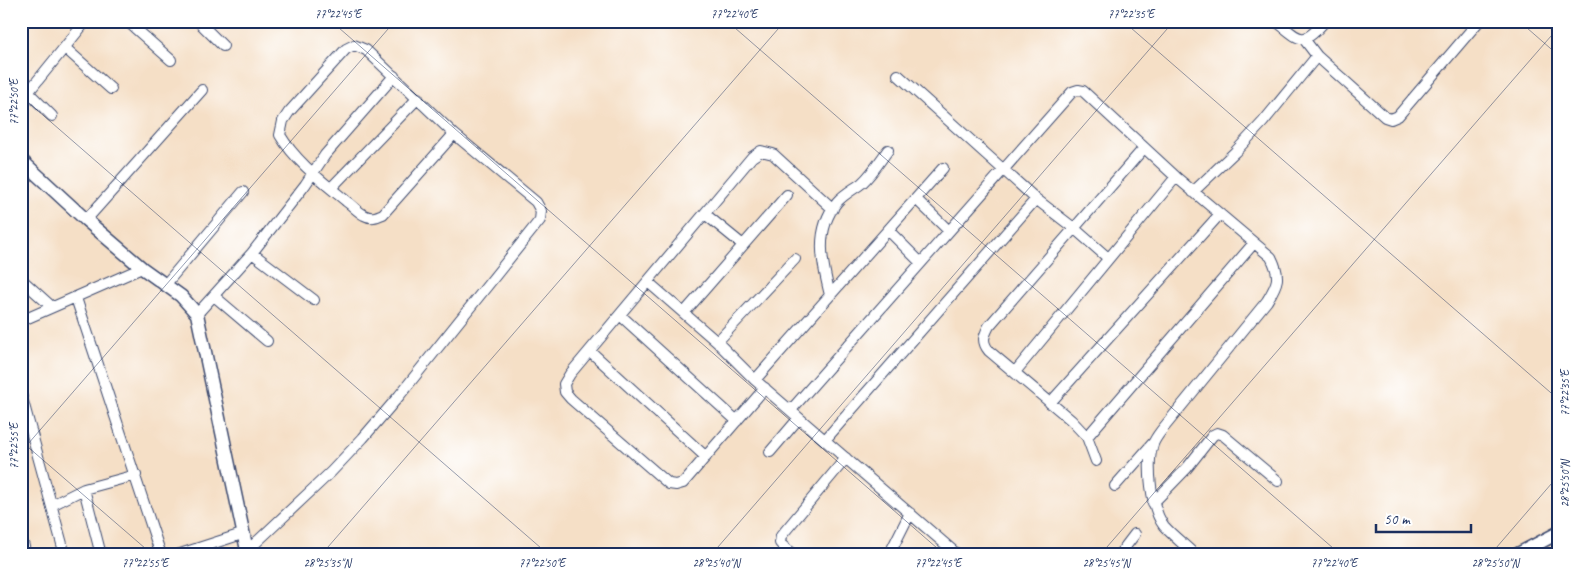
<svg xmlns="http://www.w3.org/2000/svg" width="1579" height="576" font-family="Caveat,sans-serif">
	<rect width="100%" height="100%" fill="#fff"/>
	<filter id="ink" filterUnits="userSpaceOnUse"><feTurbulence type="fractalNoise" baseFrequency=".02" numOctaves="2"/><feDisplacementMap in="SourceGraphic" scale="10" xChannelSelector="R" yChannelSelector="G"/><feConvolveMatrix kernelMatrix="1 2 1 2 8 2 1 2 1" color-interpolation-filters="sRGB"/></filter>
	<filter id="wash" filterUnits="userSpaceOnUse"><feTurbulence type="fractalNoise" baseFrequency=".0096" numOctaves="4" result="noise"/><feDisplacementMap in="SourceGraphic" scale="20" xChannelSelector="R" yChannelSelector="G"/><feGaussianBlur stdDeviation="1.12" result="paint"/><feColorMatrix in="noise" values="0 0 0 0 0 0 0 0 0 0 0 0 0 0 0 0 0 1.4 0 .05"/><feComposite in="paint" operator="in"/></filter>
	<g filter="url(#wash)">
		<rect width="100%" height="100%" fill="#f5dfc6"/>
	</g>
	<g filter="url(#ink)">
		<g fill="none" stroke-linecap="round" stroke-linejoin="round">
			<g stroke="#3c496e" stroke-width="12">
				<path id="minor" d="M 127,21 L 171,60
					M 198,21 L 223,46
					M 1276,21 C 1301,41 1302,47 1325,21
					M 1552,21 L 1558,35
					M 1304,39 L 1317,56 L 1385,117 L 1391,119 L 1398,116 L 1479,21
					M 65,48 L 111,89
					M 898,75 L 1036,199 L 1075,229 L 1108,258
					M 29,93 L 52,116
					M 21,101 L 86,21
					M 331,188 L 418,98
					M 1193,192 L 1235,152 L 1263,122 L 1317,56
					M 916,199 L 949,231
					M 705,214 L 743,245
					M 86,220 L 202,90
					M 888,230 L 921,263
					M 252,253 L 314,300
					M 21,279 L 52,307
					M 648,282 L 717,342 L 755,380 L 958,555
					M 165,285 L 243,192
					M 830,295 C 822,263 814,231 837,202 C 844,194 854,189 862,183 C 872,174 880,161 888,150
					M 214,296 L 267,341
					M 76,298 L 161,555
					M 684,313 L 787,195
					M 197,314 L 252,253 L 305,185 L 325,155 L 394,76
					M 620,315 L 737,421
					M 21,321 L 142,268
					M 717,342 L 795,259
					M 590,351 L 706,457
					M 1015,372 L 1176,177
					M 755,380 L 943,168
					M 765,388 L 683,483 L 676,485 L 669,484 L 571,399 L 565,392 L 564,384 L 570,374 L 752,157 L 761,151 L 773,154 L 833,209
					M 21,394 L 65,555
					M 1050,403 L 1220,214
					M 791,410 L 1072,92 L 1078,90 L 1083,91 L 1176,177 L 1271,257 C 1281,277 1278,283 1267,301 L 1161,431 C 1158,435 1155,439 1153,444 C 1146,464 1151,509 1164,526 C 1173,536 1185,545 1195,555
					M 1087,437 L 1254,243
					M 825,440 L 1036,199
					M 770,452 L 799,418
					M 1096,461 L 1087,437 L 1071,420 L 989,351 C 981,341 984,336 989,326 L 1144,148
					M 1115,486 L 1153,443
					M 84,489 L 101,555
					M 1153,503 L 1187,468 L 1213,435 L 1217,433 L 1223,435 L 1278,481
					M 52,505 L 84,489 L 136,475
					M 23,543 L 26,555
					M 246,552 L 331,472 L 363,438 L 399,396 L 540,220 L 541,211 L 536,202 L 454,134 L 366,50 L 354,45 L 346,49 L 289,112 L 283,121 L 280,135 C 295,161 323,182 346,201 C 352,205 358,212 364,215 C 371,219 376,217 383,214 L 454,134
					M 177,555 L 242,534
					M 795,555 L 784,547 L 780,543 L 781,536 L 846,458
					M 889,555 L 910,513
					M 1119,555 L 1135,534"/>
			</g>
			<g stroke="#3c496e" stroke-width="15">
				<path id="tertiary" d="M 21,160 L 86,220 L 142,268 L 181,296 L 197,314 L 248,555
					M 1516,555 L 1558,533"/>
			</g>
			<use href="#minor" stroke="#fff" stroke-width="10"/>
			<use href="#tertiary" stroke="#fff" stroke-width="12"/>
		</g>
	</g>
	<path fill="none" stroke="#1b2f5e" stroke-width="1" stroke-opacity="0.45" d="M 331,21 L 945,555M 727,21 L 1341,555M 1123,21 L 1558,399M 1519,21 L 1558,55M 21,96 L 549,555M 21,441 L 153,555M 21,452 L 395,21M 321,555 L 785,21M 711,555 L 1174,21M 1100,555 L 1558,28M 1490,555 L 1558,476"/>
	<rect width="1579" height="576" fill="none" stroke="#fff" stroke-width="55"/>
	<path d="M1376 524v8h95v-8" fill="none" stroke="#1b2f5e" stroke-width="2.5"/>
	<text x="1384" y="524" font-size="15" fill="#1b2f5e" stroke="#ffffff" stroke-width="4" paint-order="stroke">50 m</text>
	<rect x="28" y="28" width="1524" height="520" fill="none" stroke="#1b2f5e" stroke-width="2"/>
	<g font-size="12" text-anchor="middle" fill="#1b2f5e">
		<text x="338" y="18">77°22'45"E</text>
		<text x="734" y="18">77°22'40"E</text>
		<text x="1131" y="18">77°22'35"E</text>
		<text transform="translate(14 102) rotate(-90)" y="4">77°22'50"E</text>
		<text transform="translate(1565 393) rotate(-90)" y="4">77°22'35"E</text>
		<text transform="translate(14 446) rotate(-90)" y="4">77°22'55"E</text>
		<text transform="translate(1565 484) rotate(-90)" y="4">28°25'50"N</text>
		<text x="145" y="567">77°22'55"E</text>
		<text x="327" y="567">28°25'35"N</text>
		<text x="542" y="567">77°22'50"E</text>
		<text x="716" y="567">28°25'40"N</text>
		<text x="938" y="567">77°22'45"E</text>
		<text x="1106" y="567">28°25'45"N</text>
		<text x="1334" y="567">77°22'40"E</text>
		<text x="1495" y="567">28°25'50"N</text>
	</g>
</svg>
